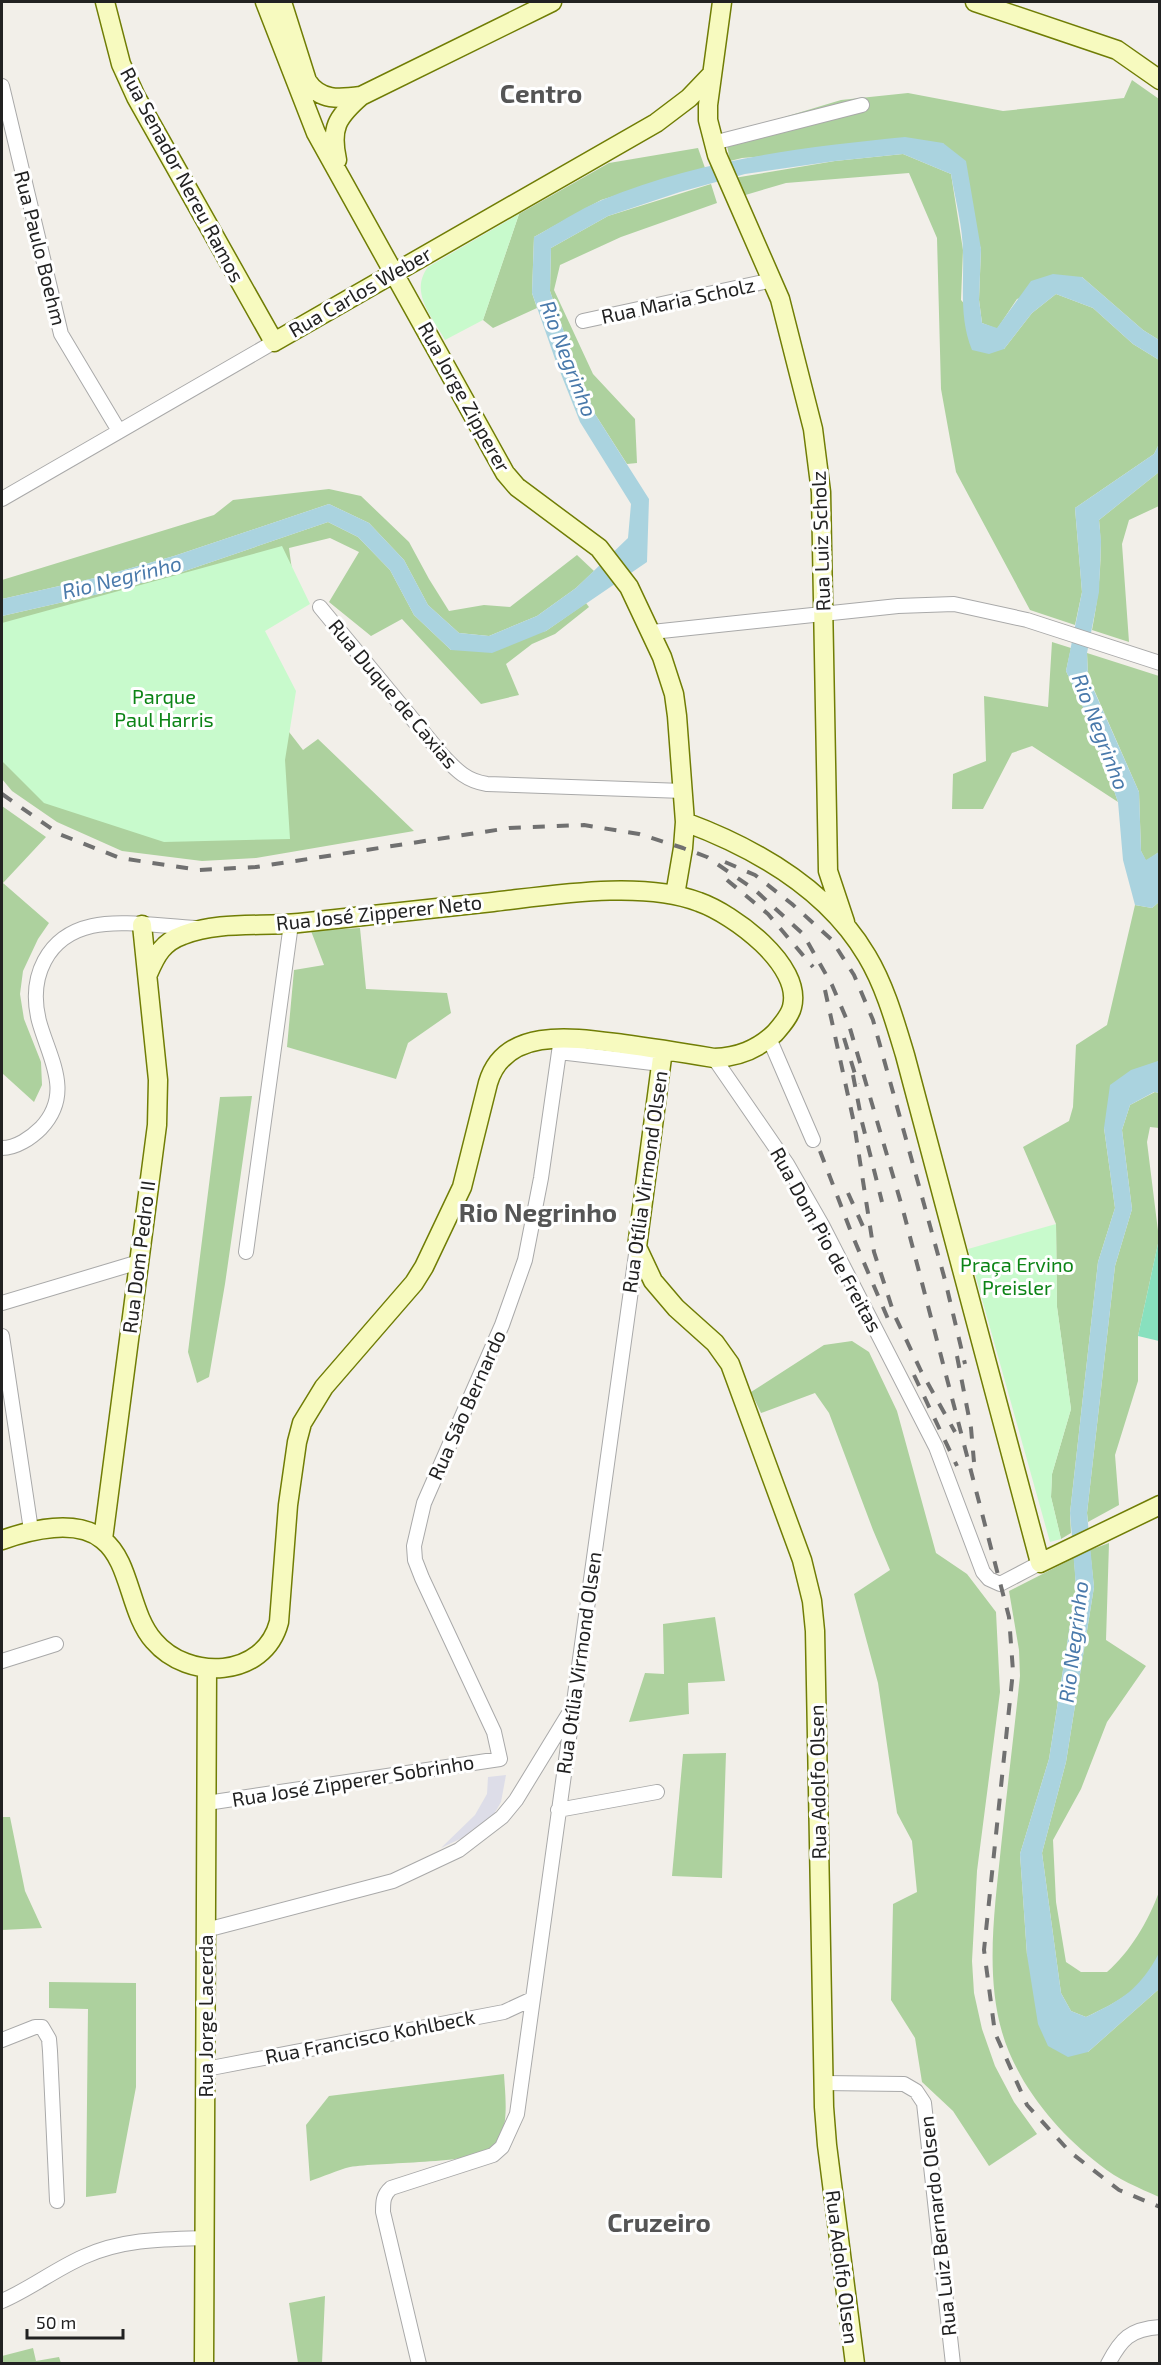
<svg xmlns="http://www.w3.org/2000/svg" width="1161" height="2365" font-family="'Exo 2',sans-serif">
	<rect width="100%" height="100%" fill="#f2efe9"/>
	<path fill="#add19e" d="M 1132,80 L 1159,99 L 1159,340 L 1143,330 L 1082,277 L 1017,299 L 997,329 L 982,323 L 979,300 L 981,249 L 943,143 L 742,158 L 730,161 L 725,135 L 841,100 L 908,93 L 1003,111 L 1124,98 Z
		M 698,148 L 705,168 L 601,200 L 534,237 L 532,293 L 537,308 L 493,328 L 483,320 L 519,214 L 609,163 Z
		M 903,154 L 951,174 L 963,250 L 961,300 L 1004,349 L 1032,313 L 1056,294 L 1093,308 L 1133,344 L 1159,360 L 1159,444 L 1154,454 L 1075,508 L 1082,592 L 1075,625 L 1030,610 L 956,472 L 941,389 L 937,238 L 909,173 L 786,183 L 742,196 L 734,178 L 835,161 Z
		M 711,184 L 717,203 L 621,237 L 560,265 L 554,290 L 593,374 L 635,419 L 637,463 L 627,464 L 595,414 L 571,353 L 550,291 L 551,248 L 608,216 Z
		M 1159,472 L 1159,506 L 1129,520 L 1122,544 L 1129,642 L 1092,630 C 1099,593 1103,557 1099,520 Z
		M 329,489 L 361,496 L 409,542 L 429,579 L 449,611 L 484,605 L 510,607 L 577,555 L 594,571 L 576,588 L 537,616 L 489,636 L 459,633 L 428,605 L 404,560 L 369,523 L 329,504 L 174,556 L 99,577 L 2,599 L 2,580 L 214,515 L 233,500 Z
		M 328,522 L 358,537 L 390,570 L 414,615 L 451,650 L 546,631 L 586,603 L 589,607 L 555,634 L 532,644 L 506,664 L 519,695 L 481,704 L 402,619 L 371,636 L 329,602 L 359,552 L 330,538 L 289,548 L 292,570 L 206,625 L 303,750 L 318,739 L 414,831 L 256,858 L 202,861 L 122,851 L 57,822 L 12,791 L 2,779 L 2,616 L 103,593 L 179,573 Z
		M 1052,642 L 1071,648 L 1066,671 L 1090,722 L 1118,802 L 1032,746 L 1012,753 L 983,809 L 952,809 L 953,774 L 986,761 L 984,696 L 1048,707 Z
		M 1087,653 L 1159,676 L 1159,852 L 1146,861 L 1141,851 L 1139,792 L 1088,676 Z
		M 2,806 L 46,837 L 3,883 L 49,923 L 38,939 L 23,971 L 20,994 L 24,1019 L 41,1062 L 42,1085 L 34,1102 L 2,1073 Z
		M 1159,902 L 1159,1062 L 1158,1061 L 1104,1128 L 1115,1208 L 1098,1262 L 1070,1513 L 1071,1533 L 1061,1539 L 1051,1497 L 1052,1474 L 1071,1409 L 1057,1307 L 1056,1224 L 1023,1147 L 1069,1121 L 1073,1107 L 1076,1045 L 1107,1025 L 1135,905 L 1152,908 Z
		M 360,928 L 366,989 L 447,993 L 451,1013 L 408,1043 L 396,1079 L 287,1047 L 294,970 L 324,965 L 311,931 Z
		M 1155,1092 L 1159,1093 L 1159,1128 L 1150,1127 L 1147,1142 L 1159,1239 L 1138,1336 L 1138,1381 L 1115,1455 L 1119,1505 L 1088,1522 L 1087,1513 L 1115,1266 L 1132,1209 L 1122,1130 L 1130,1105 Z
		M 252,1096 L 225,1284 L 209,1377 L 197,1383 L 188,1352 L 220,1097 Z
		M 852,1341 L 869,1352 L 897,1411 L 936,1553 L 967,1574 L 996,1612 L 1000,1692 L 977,1871 L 972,1961 L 974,1993 L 982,2029 L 995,2066 L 1014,2102 L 1037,2134 L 989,2166 L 953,2111 L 922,2082 L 915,2038 L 891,2000 L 893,1904 L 917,1892 L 912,1841 L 897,1813 L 878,1683 L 854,1594 L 890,1570 L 873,1530 L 829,1413 L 815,1393 L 761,1413 L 751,1392 L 824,1345 Z
		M 1109,1543 L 1106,1640 L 1146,1666 L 1107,1722 L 1081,1789 L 1053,1840 L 1056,1902 L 1066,1962 L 1081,1972 L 1107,1972 C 1130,1952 1148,1922 1159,1892 C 1159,1908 1161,1941 1159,1954 C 1150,1986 1114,2004 1086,2017 L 1071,2011 L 1061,1993 L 1042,1853 L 1066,1762 L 1094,1587 L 1090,1550 Z
		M 1074,1558 L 1076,1587 L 1049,1759 L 1020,1854 L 1027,1955 L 1088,2052 L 1159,1989 L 1159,2197 C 1139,2188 1117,2179 1100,2165 C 1057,2132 1017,2084 1002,2032 C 985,1973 995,1907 1001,1847 C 1007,1790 1014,1733 1020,1676 L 1019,1650 L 1009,1591 Z
		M 715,1617 L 725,1681 L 688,1683 L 689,1714 L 629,1722 L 645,1673 L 664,1674 L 663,1624 Z
		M 726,1753 L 722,1878 L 672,1876 L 683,1754 Z
		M 2,1817 L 10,1817 L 25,1891 L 42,1928 L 2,1930 Z
		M 49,1982 L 136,1983 L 136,2087 L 116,2193 L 86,2197 L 88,2009 L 49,2008 Z
		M 504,2074 C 505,2094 511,2135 492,2149 C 473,2164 379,2162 350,2167 C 337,2170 323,2177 310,2181 L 306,2125 L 329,2096 Z
		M 325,2296 L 322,2363 L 298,2363 L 289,2303 Z
		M 33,2348 L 36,2361 L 59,2357 L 61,2363 L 2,2363 L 2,2356 Z"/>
	<path fill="#c8facc" d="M 519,214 L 483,320 L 445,340 C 432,317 409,292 428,267 Z
		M 282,546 L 310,604 L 265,631 L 296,691 L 285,760 L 290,839 L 164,842 L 44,803 L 2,761 L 2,623 Z
		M 1056,1224 L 1057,1307 L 1071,1409 L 1052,1474 L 1051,1497 L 1061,1539 L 1050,1542 L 968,1249 Z"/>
	<path fill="#88e0be" d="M 1159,1239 L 1160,1239 L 1159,1341 L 1138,1336 Z"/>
	<path fill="#dddde8" d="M 506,1775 L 501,1802 L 494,1814 L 462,1838 L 441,1848 L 475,1815 L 487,1794 L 488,1777 Z"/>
	<path fill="#aad3df" d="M 905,137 L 943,143 L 966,161 L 981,249 L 979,300 L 982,323 L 997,328 L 1031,281 L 1053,274 L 1082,277 L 1143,330 L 1159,340 L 1159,360 L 1133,344 L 1093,308 L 1056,294 L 1032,313 L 1004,349 L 989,354 L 972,350 C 959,318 964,287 963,253 C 963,227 955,199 951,174 L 903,154 L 835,161 L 745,174 L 680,192 L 608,216 L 551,248 L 550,291 L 571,353 L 595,414 L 649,499 L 647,562 L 546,631 L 492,653 L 451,650 L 414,615 L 390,570 L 358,537 L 328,522 L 179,573 L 103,593 L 2,616 L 2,599 L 99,577 L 174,556 L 329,504 L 369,523 L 404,560 L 428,605 L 459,633 L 489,636 L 537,616 L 576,588 L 628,538 L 631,504 L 580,422 L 555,359 L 532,293 L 534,237 C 556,225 578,210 602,200 C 699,160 802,147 905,137 Z
		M 1159,444 L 1159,472 L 1099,520 L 1101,541 L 1099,592 L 1087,653 L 1088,677 L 1139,792 L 1141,851 L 1146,860 L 1159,852 L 1159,902 L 1152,908 L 1135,905 L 1123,860 L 1118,802 L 1090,722 L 1066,671 L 1082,592 L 1075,508 L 1154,454 Z
		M 1158,1061 L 1159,1062 L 1159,1093 L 1154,1092 L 1130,1105 L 1122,1130 L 1132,1209 L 1115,1266 L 1087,1513 L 1094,1587 L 1066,1762 L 1042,1853 L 1061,1993 L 1071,2011 L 1086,2017 C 1122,2000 1140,1989 1159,1953 L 1159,1989 L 1088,2052 L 1068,2057 L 1048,2046 L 1038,2024 L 1027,1955 L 1020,1854 L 1049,1759 L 1076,1587 L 1070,1513 L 1098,1262 L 1115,1208 L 1104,1128 L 1110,1085 L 1131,1070 Z"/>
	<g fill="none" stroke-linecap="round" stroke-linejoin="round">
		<g stroke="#a9a9a9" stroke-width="16">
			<path id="street" d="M 2,86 L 61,334 L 119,431
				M 713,143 L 862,105
				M 583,321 L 773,280
				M 2,499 L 274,342
				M 320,607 L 443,756 C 457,771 467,781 487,784 L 683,791
				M 652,632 L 898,606 L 954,604 L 1027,620 L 1160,663
				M 769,1038 L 813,1140
				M 559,1052 L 661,1064
				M 714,1058 L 787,1164 L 822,1225 L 936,1447 L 983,1572 L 989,1579 L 1000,1584 L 1040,1563
				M 2,1148 C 16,1148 31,1138 41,1128 C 74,1093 49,1058 39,1021 C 28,977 47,936 92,926 C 121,919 166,927 197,928
				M 246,1252 L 291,924
				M 2,1303 L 139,1262
				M 2,1336 L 31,1530
				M 2,1661 L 56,1644
				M 207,1803 L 500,1759 L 494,1732 L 422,1578 L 415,1560 L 414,1546 L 424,1503 L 502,1325 L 525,1260 L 541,1178 L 561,1038
				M 558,1810 L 657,1792
				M 206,1930 L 393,1881 L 459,1850 L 502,1817 L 516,1800 L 568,1715
				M 2,2040 L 35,2027 L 42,2027 L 49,2039 L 50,2051 L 57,2201
				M 206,2069 L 504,2012 L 532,1999
				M 823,2083 L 904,2084 L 916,2091 L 924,2103 L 953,2364
				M 2,2301 C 30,2289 54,2270 83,2257 C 122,2239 163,2239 205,2238
				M 419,2364 L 383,2212 C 383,2202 383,2195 391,2188 L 493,2155 L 502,2147 L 517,2114 L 637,1247
				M 1108,2364 C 1121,2339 1130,2329 1160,2327"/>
		</g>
		<g stroke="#707d05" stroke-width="21">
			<path id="secondary" d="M 105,2 L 121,64 L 136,97 L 274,342 L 656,123 L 689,98 L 711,75
				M 265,2 L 316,133 L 505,473 L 517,487 L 599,548 L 629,587 L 662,657 L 674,694 L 677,716 L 685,822 L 683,848 L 675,895
				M 282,2 L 307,81 C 320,101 339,99 361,96
				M 722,2 L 708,105 L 708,120 L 717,155 L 780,299 L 813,429 L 821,492 L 828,871 L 845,922
				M 975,2 L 1117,50 L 1160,80
				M 337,160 C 330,128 337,117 361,96 L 552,2
				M 685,822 C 755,848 828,890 867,956 C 885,986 895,1022 905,1055 L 1040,1563 L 1160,1505
				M 663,1050 L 637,1247 L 653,1281 L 676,1308 L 715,1343 L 730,1364 L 802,1560 L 812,1601 L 815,1631 L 824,2107 L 827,2145 L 855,2364
				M 103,1539 L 157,1125 L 158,1080 L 142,925
				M 2,1540 C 30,1530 77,1518 103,1540 C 131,1562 129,1613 154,1641 C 188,1681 264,1679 279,1622 L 288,1505 L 297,1442 L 302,1423 L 324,1387 L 414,1283 L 424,1267 L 462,1187 L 488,1083 C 505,1025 577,1038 623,1044 C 653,1048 684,1053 714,1058 C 738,1057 757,1050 775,1033 C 781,1026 790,1016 792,1007 C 803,965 733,914 699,902 C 642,880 553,895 493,902 C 428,909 364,916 299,923 C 261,927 219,921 183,935 C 163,942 156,955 148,974
				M 204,2364 L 207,1668"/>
		</g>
		<use href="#street" stroke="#fff" stroke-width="14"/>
		<use href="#secondary" stroke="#f7fabf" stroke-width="18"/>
		<path stroke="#707070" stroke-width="4" stroke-dasharray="12 12" stroke-linecap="butt" d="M 2,794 L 59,834 L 120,858 L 199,870 L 256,867 L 509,828 L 584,825 L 639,834 L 683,848 L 707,857 L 755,890 L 803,934 L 832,985 L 849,1025 L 903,1210 L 1009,1617 L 1013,1671 L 984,1950 L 995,2033 L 1027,2105 L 1070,2152 L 1119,2190 L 1160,2207
			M 725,862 L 755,875 L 792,904 L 831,939 L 854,975 L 873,1020 L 945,1280 L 965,1364
			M 727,880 L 768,914 L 813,967
			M 825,990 L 854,1123 L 874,1252 L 894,1314 L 921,1371 L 955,1432
			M 844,1038 L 858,1084
			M 853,1075 L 862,1122 L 882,1202
			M 820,1151 L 853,1237 L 891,1326
			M 848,1193 L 866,1233
			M 957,1356 L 971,1428 L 974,1462
			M 914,1375 L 957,1466"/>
	</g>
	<g text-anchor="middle" stroke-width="6" stroke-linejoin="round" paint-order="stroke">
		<g font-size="20" fill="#222" stroke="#fff">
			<text transform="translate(182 175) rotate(62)" y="7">Rua Senador Nereu Ramos</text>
			<text transform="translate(40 248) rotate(76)" y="7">Rua Paulo Boehm</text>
			<text transform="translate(360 292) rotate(-30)" y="7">Rua Carlos Weber</text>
			<text transform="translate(678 301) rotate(-12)" y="7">Rua Maria Scholz</text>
			<text transform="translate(464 397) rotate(61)" y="7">Rua Jorge Zipperer</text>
			<text transform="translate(821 541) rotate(-92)" y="7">Rua Luiz Scholz</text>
			<text transform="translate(393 694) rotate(50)" y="7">Rua Duque de Caxias</text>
			<text transform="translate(379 913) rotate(-6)" y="7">Rua José Zipperer Neto</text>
			<text transform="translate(645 1182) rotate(-82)" y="7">Rua Otília Virmond Olsen</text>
			<text transform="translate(826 1240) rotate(61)" y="7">Rua Dom Pio de Freitas</text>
			<text transform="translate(139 1257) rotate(-83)" y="7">Rua Dom Pedro II</text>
			<text transform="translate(467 1405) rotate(-66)" y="7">Rua São Bernardo</text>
			<text transform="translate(579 1663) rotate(-82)" y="7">Rua Otília Virmond Olsen</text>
			<text transform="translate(353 1781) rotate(-9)" y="7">Rua José Zipperer Sobrinho</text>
			<text transform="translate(818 1782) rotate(-91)" y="7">Rua Adolfo Olsen</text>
			<text transform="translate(206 2016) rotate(-90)" y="7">Rua Jorge Lacerda</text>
			<text transform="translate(370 2037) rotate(-11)" y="7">Rua Francisco Kohlbeck</text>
			<text transform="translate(938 2226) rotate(-96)" y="7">Rua Luiz Bernardo Olsen</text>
			<text transform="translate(842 2267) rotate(83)" y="7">Rua Adolfo Olsen</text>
		</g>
		<g font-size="20" fill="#0c8416" stroke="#fff">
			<text x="164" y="704">Parque<tspan x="164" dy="23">Paul Harris</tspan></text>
			<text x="1017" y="1272">Praça Ervino<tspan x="1017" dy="23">Preisler</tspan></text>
		</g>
		<g font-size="21" font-style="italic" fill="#4a7aab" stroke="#fff">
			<text transform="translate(568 359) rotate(69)" y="7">Rio Negrinho</text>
			<text transform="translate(122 578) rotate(-14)" y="7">Rio Negrinho</text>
			<text transform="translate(1100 732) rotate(69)" y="7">Rio Negrinho</text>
			<text transform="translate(1074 1642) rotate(-83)" y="7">Rio Negrinho</text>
		</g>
		<g font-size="26" font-weight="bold" fill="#555" stroke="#fff">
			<text x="541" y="103">Centro</text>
			<text x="538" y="1222">Rio Negrinho</text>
			<text x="659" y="2232">Cruzeiro</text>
		</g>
	</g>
	<rect width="1161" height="2365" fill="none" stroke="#222222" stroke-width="6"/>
	<path d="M27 2329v9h96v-9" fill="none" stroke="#222222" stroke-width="3"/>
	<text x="36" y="2329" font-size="18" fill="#222222" stroke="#ffffff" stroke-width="4.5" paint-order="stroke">50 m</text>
</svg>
